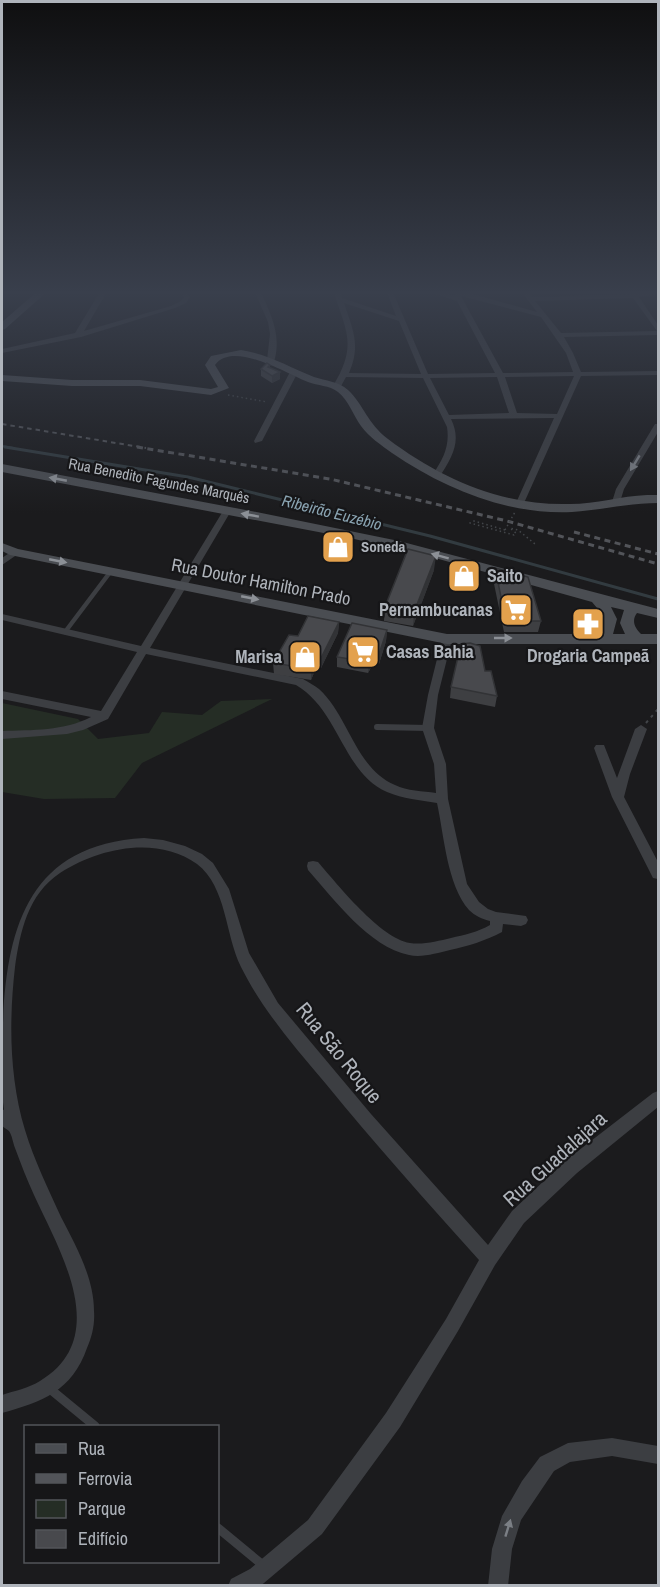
<svg xmlns="http://www.w3.org/2000/svg" width="660" height="1587" font-family="'Archivo Narrow',sans-serif">
	<rect width="100%" height="100%" fill="#1b1b1d"/>
	<path fill="#252d25" d="M 272,699 L 142,763 L 115,798 L 44,799 L 2,792 L 2,703 L 78,719 L 98,739 L 149,733 L 162,712 L 202,715 L 221,701 Z"/>
	<g fill="none" stroke-linecap="round" stroke-linejoin="round">
		<path stroke="#323b40" stroke-width="2" d="M 2,446 L 14,448"/>
		<path stroke="#323b40" stroke-width="3" d="M 5,447 L 188,477 L 430,536 L 658,599"/>
		<path stroke="#424549" stroke-width="1.5" stroke-dasharray="1.5 3" stroke-linecap="butt" d="M 228,395 L 267,402
			M 505,530 L 474,521 L 470,523 L 514,535 L 516,533 L 510,528 L 518,530 L 535,544"/>
		<path stroke="#424549" stroke-width="2" stroke-dasharray="3 4.5" stroke-linecap="butt" d="M 646,723 L 658,709"/>
		<path stroke="#3c3e42" stroke-width="4.5" d="M 65,632 L 111,571"/>
		<path stroke="#3c3e42" stroke-width="6" d="M 377,727 L 428,728"/>
		<path stroke="#3c3e42" stroke-width="9" d="M 50,1389 L 95,1426
			M 218,1528 L 264,1566"/>
		<path fill="#3c3e42" fill-rule="evenodd" d="M 101,290 L 108,290 L 84,331 L 171,306 L 181,301 L 184,297 L 183,294 L 177,290 L 186,290 L 190,297 L 186,303 L 175,308 L 81,337 L 2,353 L 2,349 L 75,333 Z
			M 254,290 L 260,290 C 271,315 282,335 274,362 L 267,360 L 270,334 L 268,322 Z
			M 333,290 L 339,290 L 342,298 L 396,316 L 386,290 L 392,290 L 428,374 L 495,373 L 457,301 L 423,290 L 435,290 L 455,296 L 452,290 L 459,290 L 537,312 L 520,290 L 527,290 L 532,297 L 635,294 L 658,290 L 658,294 L 639,297 L 658,325 L 658,335 L 564,337 L 573,353 L 581,372 L 658,371 L 658,375 L 581,376 L 524,503 L 523,505 L 517,505 L 516,503 L 554,418 L 451,419 C 462,441 452,457 440,476 L 434,476 L 433,474 C 443,459 450,446 447,427 L 423,378 L 346,377 L 340,388 L 333,386 C 358,345 346,331 333,290 ZM 461,296 L 541,317 L 566,353 L 573,372 L 503,373 ZM 633,298 L 657,331 L 561,333 L 535,301 ZM 344,303 L 399,321 L 421,374 L 349,373 C 361,345 353,330 344,303 ZM 574,376 L 557,414 L 517,413 L 505,377 ZM 497,377 L 509,413 L 449,415 L 430,378 Z
			M 291,370 L 298,372 L 262,441 L 255,443 L 254,441 Z
			M 655,424 L 658,424 L 658,432 L 624,489 L 620,502 L 616,505 L 613,504 L 612,502 L 616,489 Z
			M 227,508 L 231,511 L 150,648 L 303,679 C 308,682 314,685 319,689 C 349,716 355,768 395,785 C 407,791 423,791 436,793 L 434,764 L 422,728 L 428,695 L 442,639 L 447,635 L 451,637 L 452,639 L 438,695 L 434,728 L 446,764 L 448,799 L 467,884 L 479,902 L 488,909 L 496,912 L 526,916 L 528,920 L 526,924 L 521,926 L 503,924 L 502,932 C 485,941 468,946 450,950 C 437,953 422,958 409,955 C 369,947 334,899 308,870 L 307,866 L 308,862 L 313,861 L 318,862 C 338,885 380,938 410,943 C 423,945 438,941 451,938 C 464,935 478,932 490,925 L 490,921 C 482,919 475,916 469,910 C 447,885 444,835 437,803 C 420,800 403,799 387,792 C 343,773 339,710 296,685 L 146,654 L 108,719 L 83,730 L 67,734 L 2,739 L 2,731 C 32,730 64,731 91,717 L 2,699 L 2,691 L 101,711 L 137,652 L 2,620 L 2,614 L 141,646 L 223,511 Z
			M 15,549 L 20,552 L 18,554 L 2,565 L 2,558 Z
			M 641,725 L 647,729 L 630,774 L 624,797 L 658,862 L 658,879 L 653,878 L 612,797 L 594,748 L 596,745 L 604,745 L 617,778 L 635,729 Z
			M 144,838 L 163,840 L 185,846 L 202,854 L 213,863 L 229,889 L 249,953 L 278,1003 L 371,1114 L 488,1245 L 512,1211 L 565,1161 L 653,1093 L 658,1091 L 658,1107 L 577,1173 L 524,1223 L 495,1265 L 458,1331 L 400,1427 L 322,1534 L 264,1583 L 260,1586 L 228,1586 L 231,1579 L 250,1569 L 308,1520 L 386,1413 L 446,1319 L 479,1260 C 427,1202 375,1144 326,1084 C 294,1046 263,1011 241,967 C 225,935 227,887 197,864 C 157,835 98,848 60,873 C 28,894 20,932 15,967 C 9,1020 9,1077 25,1130 C 34,1160 48,1188 61,1217 C 76,1246 94,1278 94,1311 C 95,1324 92,1337 87,1348 C 72,1391 42,1402 2,1413 L 2,1395 C 14,1391 29,1388 40,1381 C 113,1337 59,1250 34,1195 C 27,1180 21,1164 15,1148 C 13,1143 12,1135 9,1131 C 7,1129 4,1128 2,1126 L 2,1109 L 4,1110 L 2,1095 C 2,974 0,846 144,838 Z
			M 612,1438 L 658,1446 L 658,1464 L 612,1456 L 570,1462 L 554,1471 L 521,1520 L 512,1549 L 508,1586 L 488,1586 L 492,1549 L 502,1516 L 522,1481 L 540,1457 L 568,1443 Z"/>
		<path fill="#4a4d52" fill-rule="evenodd" d="M 39,290 L 49,290 L 5,329 L 2,330 L 2,322 Z
			M 241,350 C 268,354 289,367 314,377 C 326,381 338,381 348,390 C 364,405 367,423 388,439 C 441,479 503,506 570,504 C 596,504 621,496 647,495 L 658,495 L 658,503 C 629,503 601,510 572,512 C 507,515 445,489 392,453 C 381,445 369,437 361,426 C 353,415 349,401 338,392 C 329,385 318,386 308,382 C 287,374 233,340 215,365 L 229,388 L 211,395 L 140,386 L 72,386 L 2,381 L 2,375 L 72,380 L 140,380 L 211,389 L 218,387 L 205,365 L 211,356 Z
			M 2,464 L 251,511 L 399,541 L 658,609 L 658,618 L 637,613 C 631,621 635,628 641,634 L 658,634 L 658,644 L 447,644 L 10,555 L 2,551 L 2,543 L 18,549 L 447,634 L 597,634 C 608,623 601,612 592,602 L 428,556 L 350,538 L 2,472 ZM 611,607 L 624,610 L 620,623 L 625,634 L 613,634 L 617,619 Z"/>
		<path stroke="#525459" stroke-width="2" stroke-dasharray="4.5 4" stroke-linecap="butt" d="M 2,424 L 146,448"/>
		<path stroke="#525459" stroke-width="3" stroke-dasharray="6 4.5" stroke-linecap="butt" d="M 137,447 L 330,479 L 507,521 L 658,564
			M 574,532 L 658,554"/>
		<path stroke="#424549" stroke-width="1.5" stroke-dasharray="1.5 3" stroke-linecap="butt" d="M 505,530 L 515,512"/>
	</g>
	<path fill="#3e3f42" d="M 270,365 L 270,368 L 280,379 L 272,383 L 261,376 L 261,369 Z
		M 495,568 L 541,621 L 538,632 L 504,632 L 493,579 Z
		M 434,570 L 413,626 L 384,621 L 385,607 Z
		M 576,610 L 601,627 L 593,635 L 578,636 L 574,618 Z
		M 339,622 L 338,633 L 321,668 L 316,668 L 311,680 L 274,674 L 273,663 L 298,636 Z
		M 387,630 L 386,641 L 379,664 L 373,664 L 368,673 L 337,667 L 337,657 Z
		M 485,671 L 497,696 L 495,707 L 450,698 L 451,687 Z"/>
	<path fill="#323336" d="M 280,372 L 280,379 L 272,383 L 272,376 Z
		M 436,556 L 434,570 L 413,626 L 414,612 Z
		M 603,620 L 601,627 L 593,635 L 595,627 Z
		M 339,622 L 338,633 L 321,668 L 321,658 Z
		M 387,630 L 386,641 L 379,664 L 379,654 Z
		M 374,653 L 373,664 L 368,673 L 369,662 Z
		M 316,658 L 316,668 L 311,680 L 311,669 Z"/>
	<path fill="#48494d" stroke="#323336" stroke-width="1.5" d="M 267,363 L 270,365 L 268,367 L 280,372 L 272,376 L 261,369 Z
		M 408,549 L 436,556 L 414,612 L 385,607 Z
		M 495,568 L 528,577 L 541,621 L 506,621 Z
		M 576,610 L 600,610 L 603,620 L 595,627 L 580,628 Z
		M 308,616 L 339,622 L 321,658 L 316,658 L 311,669 L 273,663 L 289,635 L 298,636 Z
		M 352,623 L 387,630 L 379,654 L 374,653 L 369,662 L 337,657 Z
		M 470,643 L 480,646 L 485,671 L 491,671 L 497,696 L 451,687 L 461,644 Z"/>
	<defs><path id="oneway-solid" d="M-6-.8H1V-3.2L6.5 0L1 3.2V.8H-6Z" transform="scale(1.5)"/></defs>
	<g fill="#7b7f85">
		<use href="#oneway-solid" transform="translate(635 463) rotate(121)"/>
		<use href="#oneway-solid" transform="translate(508 1528) rotate(-73)"/>
	</g>
	<g fill="#8c9096">
		<use href="#oneway-solid" transform="translate(58 479) rotate(-169)"/>
		<use href="#oneway-solid" transform="translate(250 515) rotate(-170)"/>
		<use href="#oneway-solid" transform="translate(440 556) rotate(-165)"/>
		<use href="#oneway-solid" transform="translate(58 561) rotate(11)"/>
		<use href="#oneway-solid" transform="translate(250 598) rotate(11)"/>
		<use href="#oneway-solid" transform="translate(503 638)"/>
	</g>
	<linearGradient id="sky" x2="0" y2="1"><stop stop-color="#0f0f10"/><stop offset="0.57" stop-color="#393f4c"/><stop offset="1" stop-color="#393f4c" stop-opacity="0"/></linearGradient>
	<rect width="660" height="513" fill="url(#sky)"/>
	<defs>
		<g id="shop-square" transform="scale(1.725)"><rect x="-9" y="-9" width="18" height="18" rx="4" fill="#e3a14d" stroke="#161618"/><path d="M-5-2.5h2.3a2.7 3.5 0 0 1 5.4 0H5L5.5 6h-11ZM-1.5-2.5h3a1.5 2.3 0 0 0-3 0Z" fill="#fff"/></g>
		<g id="supermarket-square" transform="scale(1.725)"><rect x="-9" y="-9" width="18" height="18" rx="4" fill="#e3a14d" stroke="#161618"/><path d="M-6-5.5h2.5l.6 2H6L4.5 2H-2.5L-4.4-4H-6ZM-1.5 3.2a1.3 1.3 0 1 0 .1 0ZM3 3.2a1.3 1.3 0 1 0 .1 0Z" fill="#fff"/></g>
		<g id="pharmacy-square" transform="scale(1.725)"><rect x="-9" y="-9" width="18" height="18" rx="4" fill="#e3a14d" stroke="#161618"/><path d="M-2-6h4v4h4v4h-4v4h-4v-4h-4v-4h4Z" fill="#fff"/></g>
	</defs>
	<g fill-rule="evenodd">
		<use href="#shop-square" x="338" y="547"/>
		<use href="#shop-square" x="464" y="576"/>
		<use href="#supermarket-square" x="516" y="610"/>
		<use href="#pharmacy-square" x="588" y="624"/>
		<use href="#supermarket-square" x="363" y="652"/>
		<use href="#shop-square" x="305" y="657"/>
	</g>
	<g text-anchor="middle" stroke-width="4.5" stroke-linejoin="round" paint-order="stroke">
		<g font-size="15" fill="#afb4bb" stroke="#161618">
			<text transform="translate(159 481) rotate(11)" y="5">Rua Benedito Fagundes Marquês</text>
		</g>
		<g font-size="15" font-weight="bold" fill="#afb4bb" stroke="#161618" text-anchor="start">
			<text x="361" y="552">Soneda</text>
		</g>
		<g font-size="16" font-style="italic" fill="#8aa4b2" stroke="#161618">
			<text transform="translate(332 512) rotate(14)" y="6">Ribeirão Euzébio</text>
		</g>
		<g font-size="18" font-weight="bold" fill="#afb4bb" stroke="#161618" text-anchor="start">
			<text x="487" y="582">Saito</text>
			<text x="493" y="616" text-anchor="end">Pernambucanas</text>
			<text x="386" y="658">Casas Bahia</text>
			<text x="588" y="662" text-anchor="middle">Drogaria Campeã</text>
			<text x="282" y="663" text-anchor="end">Marisa</text>
		</g>
		<g font-size="18" fill="#afb4bb" stroke="#161618">
			<text transform="translate(261 582) rotate(11)" y="6">Rua Doutor Hamilton Prado</text>
		</g>
		<g font-size="21" fill="#afb4bb" stroke="#161618">
			<text transform="translate(339 1053) rotate(51)" y="7">Rua São Roque</text>
			<text transform="translate(555 1159) rotate(-42)" y="7">Rua Guadalajara</text>
		</g>
	</g>
	<rect width="660" height="1587" fill="none" stroke="#afb4bb" stroke-width="6"/>
	<rect x="24" y="1425" width="195" height="138" fill="#161618" stroke="#535559" stroke-width="1.5"/>
	<rect x="36" y="1444" width="30" height="9" fill="#4a4d52" stroke="#535559" stroke-width="1.5"/>
	<text x="78" y="1455" font-size="18" fill="#afb4bb">Rua</text>
	<rect x="36" y="1474" width="30" height="9" fill="#525459" stroke="#535559" stroke-width="1.5"/>
	<text x="78" y="1485" font-size="18" fill="#afb4bb">Ferrovia</text>
	<rect x="36" y="1500" width="30" height="18" fill="#252d25" stroke="#535559" stroke-width="1.5"/>
	<text x="78" y="1515" font-size="18" fill="#afb4bb">Parque</text>
	<rect x="36" y="1530" width="30" height="18" fill="#48494d" stroke="#535559" stroke-width="1.5"/>
	<text x="78" y="1545" font-size="18" fill="#afb4bb">Edifício</text>
</svg>
